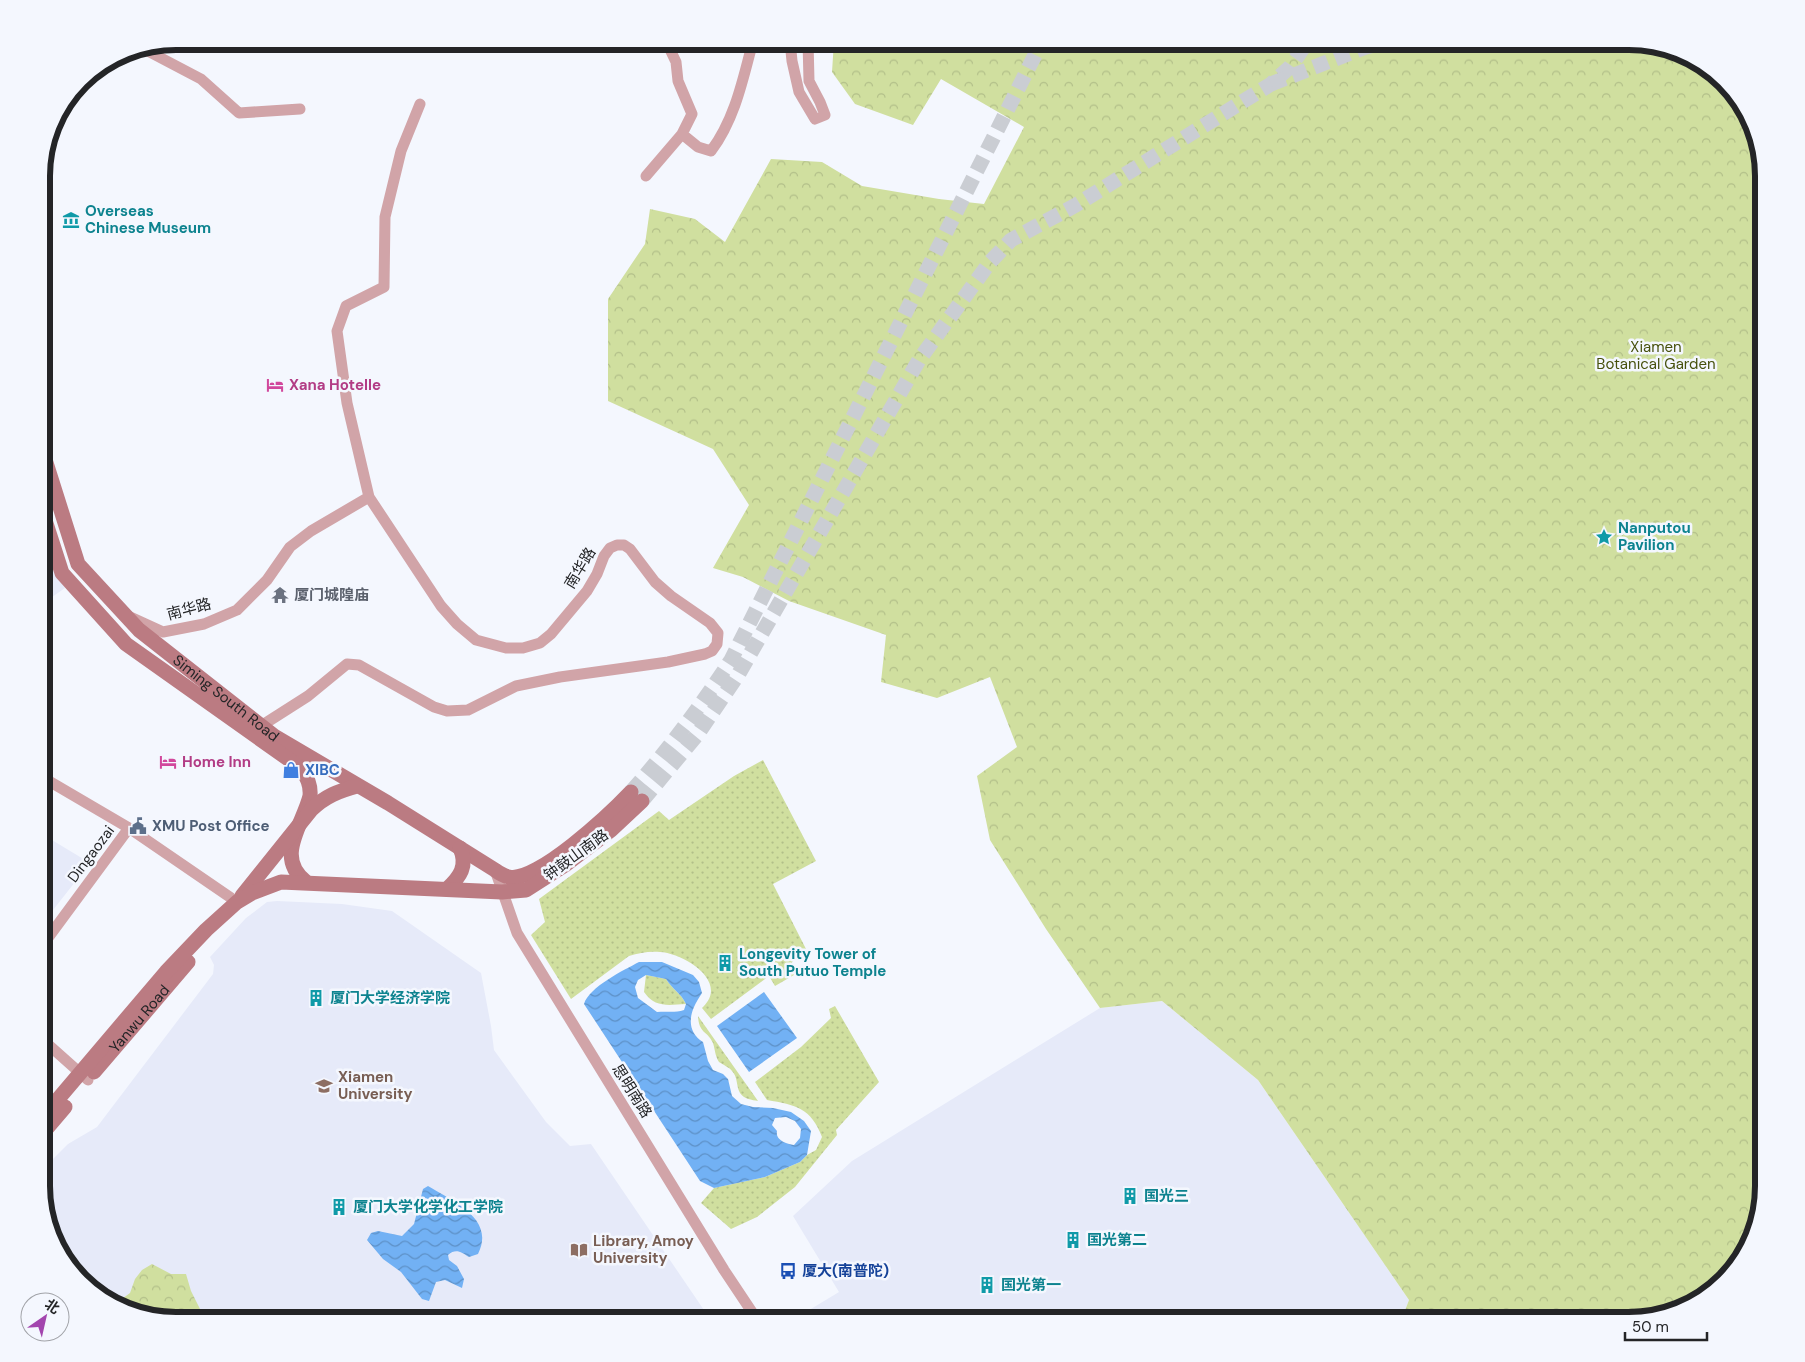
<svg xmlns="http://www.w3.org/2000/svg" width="1805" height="1362" font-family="'DM Sans','Noto Sans SC',sans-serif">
	<defs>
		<pattern id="green-dots" width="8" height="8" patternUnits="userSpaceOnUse" patternTransform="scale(1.25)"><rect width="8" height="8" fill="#d0df9f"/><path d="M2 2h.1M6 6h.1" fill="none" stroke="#b2bf89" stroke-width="1.8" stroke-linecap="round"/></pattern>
		<pattern id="forest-crowns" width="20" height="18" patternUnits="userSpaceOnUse" patternTransform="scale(1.25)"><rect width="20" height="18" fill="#d0df9f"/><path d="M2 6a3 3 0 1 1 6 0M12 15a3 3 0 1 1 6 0" fill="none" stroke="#b2bf89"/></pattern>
		<pattern id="water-waves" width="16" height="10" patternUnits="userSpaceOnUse" patternTransform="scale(1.25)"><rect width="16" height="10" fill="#72b1f4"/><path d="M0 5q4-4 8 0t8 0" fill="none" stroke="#5d90c6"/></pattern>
	</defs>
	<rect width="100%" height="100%" fill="#f4f7fe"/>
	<path fill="#e6eaf9" d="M 42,538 L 55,574 L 65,588 L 42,604 Z
		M 42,834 L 90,863 L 42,924 Z
		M 277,901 L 342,904 L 392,911 L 481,973 L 491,1026 L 494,1050 L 546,1122 L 570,1146 L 591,1144 L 706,1313 L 718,1321 L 176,1321 L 133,1313 L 94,1293 L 55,1246 L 42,1194 L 49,1183 L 51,1172 L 50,1162 L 68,1144 L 97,1127 L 213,974 L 214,965 L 210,957 L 246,918 L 267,902 Z
		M 1162,1001 L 1258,1080 L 1409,1300 L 1401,1321 L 791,1321 L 839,1292 L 793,1216 L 852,1161 L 1100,1008 Z"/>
	<path fill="url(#green-dots)" d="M 763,760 L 816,861 L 773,884 L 806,949 L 792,962 L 794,975 L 775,986 L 769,976 L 711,1019 L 702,1008 C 706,1004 711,998 711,991 C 711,970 678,953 660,952 C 649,951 639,953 629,956 L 571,999 L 531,935 L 545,922 L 539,899 L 659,811 L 669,820 L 734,776 Z
		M 646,975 L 666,979 C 672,989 681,993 686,1004 C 668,1005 655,1008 644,992 Z
		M 835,1006 L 879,1082 L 836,1130 L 837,1135 L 795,1187 L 757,1217 L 731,1229 L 701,1203 L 714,1188 L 765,1177 L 800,1162 L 807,1155 L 816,1150 L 822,1137 C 811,1108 796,1105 767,1100 L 755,1082 L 801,1047 L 831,1018 L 829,1009 Z
		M 698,1016 L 758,1101 C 752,1100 744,1099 740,1093 C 736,1086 738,1077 732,1071 C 729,1067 723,1065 719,1062 C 715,1056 715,1049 713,1043 C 707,1030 699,1034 698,1016 Z"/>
	<path fill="url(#forest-crowns)" d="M 834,41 L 1629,41 L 1672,49 L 1711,69 L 1750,116 L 1764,176 L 1764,1186 L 1756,1229 L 1736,1268 L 1688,1307 L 1629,1321 L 1401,1321 L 1409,1300 L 1258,1080 L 1162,1001 L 1100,1008 L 1046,929 L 990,840 L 977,776 L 1017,747 L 990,677 L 937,698 L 881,682 L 886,635 L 789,601 L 743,577 L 713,568 L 749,505 L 713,449 L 608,401 L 608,299 L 645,244 L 650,209 L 695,219 L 725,242 L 771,159 L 822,162 L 862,186 L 939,199 L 984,204 L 1024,127 L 941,79 L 913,125 L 855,104 L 832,72 Z
		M 152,1264 L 171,1274 L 186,1274 L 191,1291 L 206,1321 L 176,1321 L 145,1316 L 143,1312 L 129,1311 L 115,1304 L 130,1293 L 135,1279 L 142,1270 Z"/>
	<path fill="url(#water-waves)" fill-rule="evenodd" d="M 639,962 L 662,962 L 693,975 L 699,982 L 702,993 C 699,998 696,1002 694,1007 C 688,1021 690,1034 703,1042 L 708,1061 L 713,1070 L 723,1074 L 728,1079 L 732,1096 L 741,1104 L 753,1107 L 773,1108 L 791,1112 L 804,1121 L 811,1131 L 807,1155 L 800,1162 L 765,1177 L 714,1188 L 700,1181 L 584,1004 C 589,987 624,970 639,962 ZM 646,975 L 666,979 C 672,989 681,993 686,1004 L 684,1010 C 675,1013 667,1011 657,1012 L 638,998 L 635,987 L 638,980 ZM 786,1117 L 795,1121 L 801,1129 L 800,1138 L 794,1145 C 786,1144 775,1140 777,1131 L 772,1125 L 775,1118 Z
		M 764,992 L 797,1038 L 749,1072 L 717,1026 Z
		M 428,1186 C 452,1201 496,1218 478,1254 L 469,1257 C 461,1252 456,1248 448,1255 L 449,1260 L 457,1266 L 464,1279 L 462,1288 L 445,1280 L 436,1282 L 429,1301 L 422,1299 L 401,1272 L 383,1259 L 367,1240 L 371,1233 L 378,1231 L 402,1236 L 414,1224 L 423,1189 Z"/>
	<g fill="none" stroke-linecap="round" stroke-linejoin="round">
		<path stroke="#cacdd3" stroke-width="15" stroke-dasharray="15 8" stroke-linecap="butt" d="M 631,792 C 668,750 701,706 731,660 L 1042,41
			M 642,801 L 697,735 L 738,675 L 919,360 L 990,262 L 1011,240 L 1076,205 L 1271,84 L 1290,67 L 1308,41"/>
		<path stroke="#cacdd3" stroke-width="15" stroke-dasharray="15 8" stroke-linecap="butt" d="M 1271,84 L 1366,47 L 1388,41"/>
		<path stroke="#d1a4a8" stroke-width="11" d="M 666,41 L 676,62 L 678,81 L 692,114 L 682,134 L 698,147 L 711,151 C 735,119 743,79 753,41
			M 790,41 L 792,61 L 799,92 L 815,119 L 825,115 L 820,102 L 809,81 L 808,41
			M 142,48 L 201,79 L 239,113 L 300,109
			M 646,176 L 682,134
			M 369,497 L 347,403 L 337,331 L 346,306 L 384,287 L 385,217 L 401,151 L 420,104
			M 128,616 L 163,632 L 204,624 L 237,610 L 267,580 L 290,547 L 311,531 L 369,497 L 441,606 L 457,624 L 476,640 L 506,648 L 523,648 L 540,643 L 551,634 L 587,591 L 597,574 L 604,556 L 610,548 L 617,545 L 624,545 L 630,549 L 655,582 L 671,596 L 710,623 L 718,633 L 717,644 L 712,651 L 705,654 L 668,662 L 560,677 L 516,686 L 468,710 L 447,711 L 434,707 L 359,665 L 347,664 L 308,696 L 261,726
			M 42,777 L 129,828 L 237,902
			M 495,870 L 517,933 L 724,1270 L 758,1321
			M 42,946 L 129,828
			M 42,1039 L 88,1080"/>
		<g stroke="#bb7b82" stroke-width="15">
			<path id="s1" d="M 42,450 L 78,564 L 139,630 L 274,736 L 388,803 L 495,870 C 499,873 504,876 509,877 C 537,883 611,813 631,792"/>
			<path d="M 42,511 L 62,573 L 126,644 L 301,768 C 307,777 311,785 310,796 C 303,825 274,857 306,882"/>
			<path d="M 447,889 C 460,877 468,866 460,848"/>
			<path d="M 242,896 L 311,810 C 325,796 339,791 357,786"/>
			<path id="s2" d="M 94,1072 L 188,962"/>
			<path d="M 42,1118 L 166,972 L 206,930 L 237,902 L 252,893 L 281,882 L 502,892 L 526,890 L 565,865 L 611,830 L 642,801"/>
			<path d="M 42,1134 L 65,1107"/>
		</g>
	</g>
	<defs>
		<g id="museum-bare" transform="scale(1.35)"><path d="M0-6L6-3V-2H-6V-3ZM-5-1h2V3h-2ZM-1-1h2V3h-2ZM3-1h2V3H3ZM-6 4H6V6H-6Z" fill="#0f9aa8" stroke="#f4f7fe" stroke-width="2.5" paint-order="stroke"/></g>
		<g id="hotel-bare" transform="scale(1.35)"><path d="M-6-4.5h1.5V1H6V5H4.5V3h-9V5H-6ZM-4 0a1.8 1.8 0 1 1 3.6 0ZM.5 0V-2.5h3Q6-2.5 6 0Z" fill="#d1479c" stroke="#f4f7fe" stroke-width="2.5" paint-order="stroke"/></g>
		<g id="sight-bare" transform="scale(1.35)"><path d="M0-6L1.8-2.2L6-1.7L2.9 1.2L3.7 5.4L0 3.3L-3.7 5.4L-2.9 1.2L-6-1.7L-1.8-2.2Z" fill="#0f9aa8" stroke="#f4f7fe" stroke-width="2.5" paint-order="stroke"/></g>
		<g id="temple-bare" transform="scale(1.35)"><path d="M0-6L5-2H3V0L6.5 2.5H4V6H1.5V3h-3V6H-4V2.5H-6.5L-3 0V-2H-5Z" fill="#6b7280" stroke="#f4f7fe" stroke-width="2.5" paint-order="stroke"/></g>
		<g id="shop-bare" transform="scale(1.35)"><path d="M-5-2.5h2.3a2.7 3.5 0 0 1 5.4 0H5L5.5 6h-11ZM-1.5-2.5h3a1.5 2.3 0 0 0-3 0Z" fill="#3f7fe0" stroke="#f4f7fe" stroke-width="2.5" paint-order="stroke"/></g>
		<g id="civic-bare" transform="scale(1.35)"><path d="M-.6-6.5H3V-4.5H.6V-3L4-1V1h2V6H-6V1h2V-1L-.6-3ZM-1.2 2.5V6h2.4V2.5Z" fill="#5c6f8a" stroke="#f4f7fe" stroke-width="2.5" paint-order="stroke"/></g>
		<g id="building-bare" transform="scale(1.35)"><path d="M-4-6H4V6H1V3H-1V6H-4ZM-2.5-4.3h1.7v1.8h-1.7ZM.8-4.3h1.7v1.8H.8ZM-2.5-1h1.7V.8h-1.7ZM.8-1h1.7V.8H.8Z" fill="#0f9aa8" stroke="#f4f7fe" stroke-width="2.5" paint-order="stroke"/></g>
		<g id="university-bare" transform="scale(1.35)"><path d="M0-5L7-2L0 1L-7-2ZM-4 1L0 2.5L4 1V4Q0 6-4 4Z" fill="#8d6e63" stroke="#f4f7fe" stroke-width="2.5" paint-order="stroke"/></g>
		<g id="library-bare" transform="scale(1.35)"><path d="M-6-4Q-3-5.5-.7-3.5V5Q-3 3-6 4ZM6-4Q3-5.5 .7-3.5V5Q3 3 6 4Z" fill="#8d6e63" stroke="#f4f7fe" stroke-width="2.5" paint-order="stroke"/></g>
		<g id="bus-bare" transform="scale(1.35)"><path d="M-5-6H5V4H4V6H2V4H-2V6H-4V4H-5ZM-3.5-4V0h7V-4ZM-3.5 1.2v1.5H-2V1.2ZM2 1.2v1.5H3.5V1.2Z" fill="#1a4fb4" stroke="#f4f7fe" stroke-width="2.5" paint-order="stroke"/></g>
	</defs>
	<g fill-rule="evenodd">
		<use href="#museum-bare" x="71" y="220"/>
		<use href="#hotel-bare" x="275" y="385"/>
		<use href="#sight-bare" x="1604" y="537"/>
		<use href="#temple-bare" x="280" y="595"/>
		<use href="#hotel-bare" x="168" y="762"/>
		<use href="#shop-bare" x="291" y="770"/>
		<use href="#civic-bare" x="138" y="826"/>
		<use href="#building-bare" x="725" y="963"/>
		<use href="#building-bare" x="316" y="998"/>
		<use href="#university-bare" x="324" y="1086"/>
		<use href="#building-bare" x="1130" y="1196"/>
		<use href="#building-bare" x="339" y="1207"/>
		<use href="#building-bare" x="1073" y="1240"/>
		<use href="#library-bare" x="579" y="1250"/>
		<use href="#bus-bare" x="788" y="1271"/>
		<use href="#building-bare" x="987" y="1285"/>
	</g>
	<g text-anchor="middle" stroke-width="5" stroke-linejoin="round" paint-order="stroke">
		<g font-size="15" font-weight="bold" fill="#0d838f" stroke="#f4f7fe" text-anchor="start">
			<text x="85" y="216">Overseas<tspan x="85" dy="17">Chinese Museum</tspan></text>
			<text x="1618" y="533">Nanputou<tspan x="1618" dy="17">Pavilion</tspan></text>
			<text x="739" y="959">Longevity Tower of<tspan x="739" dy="17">South Putuo Temple</tspan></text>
			<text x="330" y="1003">厦门大学经济学院</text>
			<text x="1144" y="1201">国光三</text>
			<text x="353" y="1212">厦门大学化学化工学院</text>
			<text x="1087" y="1245">国光第二</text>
			<text x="1001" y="1290">国光第一</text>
		</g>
		<g font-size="15" fill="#47510d" stroke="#f4f7fe">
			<text x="1656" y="352">Xiamen<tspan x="1656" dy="17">Botanical Garden</tspan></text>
		</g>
		<g font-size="15" font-weight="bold" fill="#b23c85" stroke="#f4f7fe" text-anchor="start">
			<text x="289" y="390">Xana Hotelle</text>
			<text x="182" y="767">Home Inn</text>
		</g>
		<g font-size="15" fill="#242527" stroke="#f4f7fe">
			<text transform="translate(580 568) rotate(-59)" y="5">南华路</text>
			<text transform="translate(189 609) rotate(-15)" y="5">南华路</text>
			<text dy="5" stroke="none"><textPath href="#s1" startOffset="320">Siming South Road</textPath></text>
			<text transform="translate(91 854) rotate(-53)" y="5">Dingaozai</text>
			<text transform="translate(576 855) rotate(-36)" y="5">钟鼓山南路</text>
			<text dy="5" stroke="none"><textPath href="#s2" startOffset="70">Yanwu Road</textPath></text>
			<text transform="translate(632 1091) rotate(58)" y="5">思明南路</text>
		</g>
		<g font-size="15" font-weight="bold" fill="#5b616d" stroke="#f4f7fe" text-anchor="start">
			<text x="294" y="600">厦门城隍庙</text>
		</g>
		<g font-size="15" font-weight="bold" fill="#366cbe" stroke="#f4f7fe" text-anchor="start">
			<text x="305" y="775">XIBC</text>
		</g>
		<g font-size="15" font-weight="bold" fill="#4e5e75" stroke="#f4f7fe" text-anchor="start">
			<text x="152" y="831">XMU Post Office</text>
		</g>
		<g font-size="15" font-weight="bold" fill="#785e54" stroke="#f4f7fe" text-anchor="start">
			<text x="338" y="1082">Xiamen<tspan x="338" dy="17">University</tspan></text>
			<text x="593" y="1246">Library, Amoy<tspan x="593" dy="17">University</tspan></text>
		</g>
		<g font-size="15" font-weight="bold" fill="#164399" stroke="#f4f7fe" text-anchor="start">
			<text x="802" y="1276">厦大(南普陀)</text>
		</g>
	</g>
	<path d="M0 0H1805V1362H0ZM176 50H1629A126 126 0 0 1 1755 176V1186A126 126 0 0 1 1629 1312H176A126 126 0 0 1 50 1186V176A126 126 0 0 1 176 50Z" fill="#f4f7fe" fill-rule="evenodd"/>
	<path fill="none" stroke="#242527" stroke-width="6" d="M176 50H1629A126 126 0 0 1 1755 176V1186A126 126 0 0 1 1629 1312H176A126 126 0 0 1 50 1186V176A126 126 0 0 1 176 50Z"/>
	<g transform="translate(45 1317) rotate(34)"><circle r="24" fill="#f4f7fe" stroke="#a1a3a8"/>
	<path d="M0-4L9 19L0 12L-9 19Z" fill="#a345ae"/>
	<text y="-8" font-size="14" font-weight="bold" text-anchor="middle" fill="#242527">北</text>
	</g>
	<path d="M1625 1332v8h82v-8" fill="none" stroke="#242527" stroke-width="2.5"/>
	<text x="1632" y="1332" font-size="15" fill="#242527" stroke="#f4f7fe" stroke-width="4" paint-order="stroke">50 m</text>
</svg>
